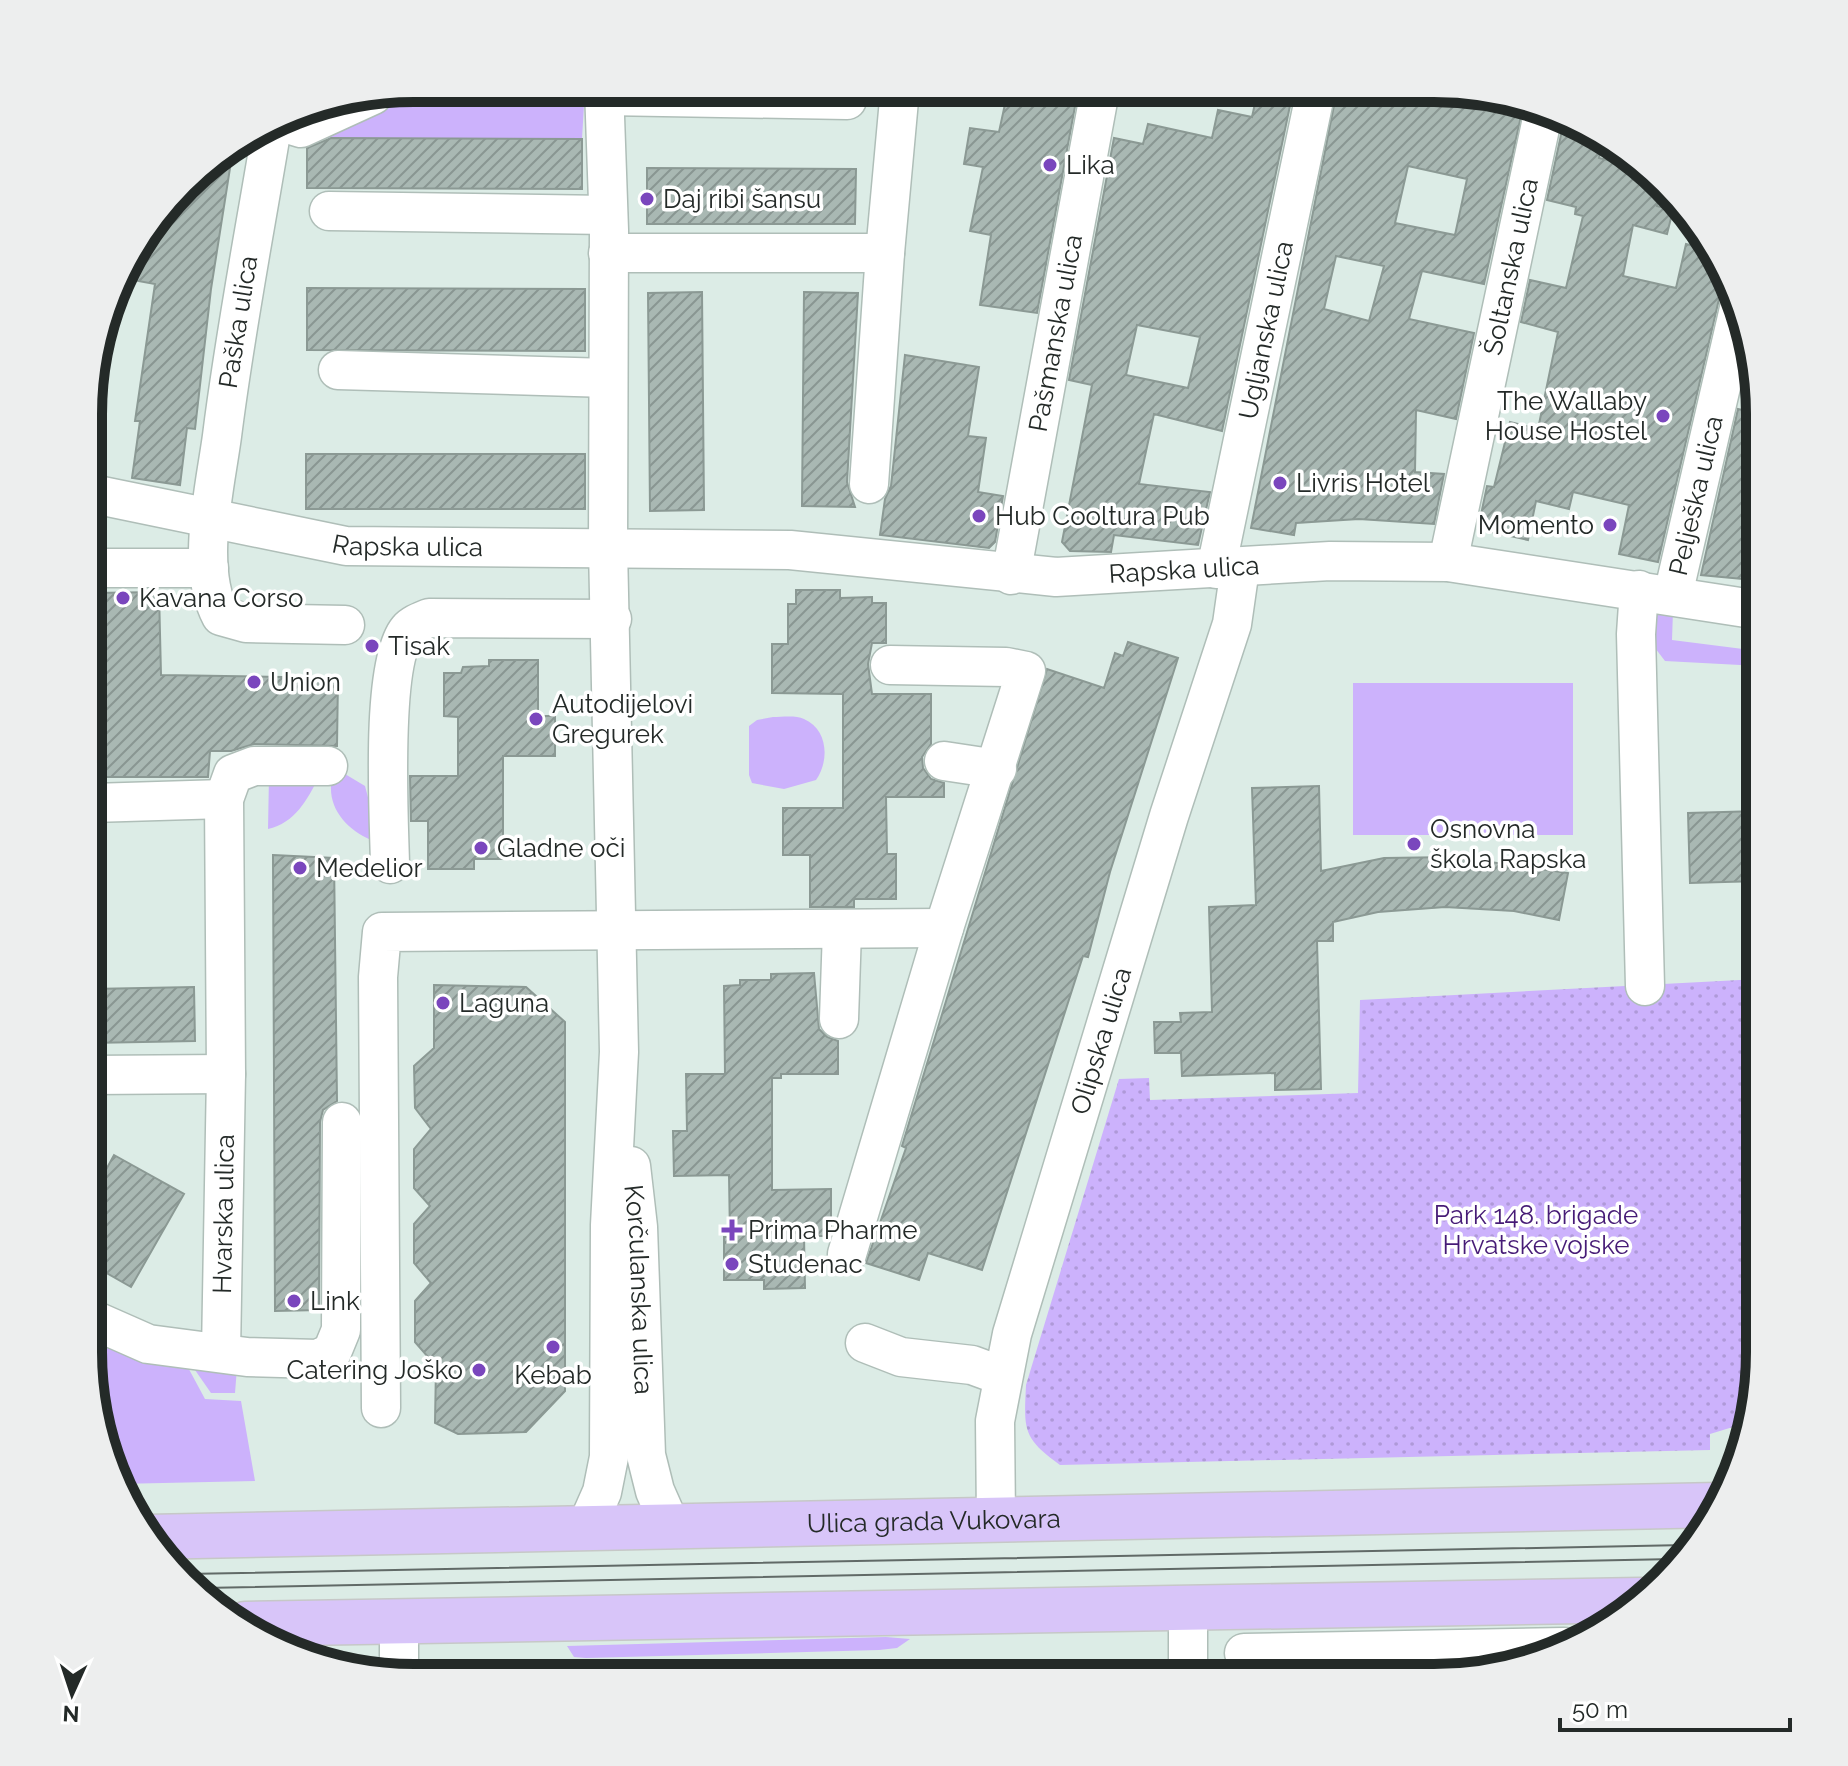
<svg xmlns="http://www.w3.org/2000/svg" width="1848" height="1766" font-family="Raleway,sans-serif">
	<defs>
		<pattern id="park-dots" width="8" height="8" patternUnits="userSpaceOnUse" patternTransform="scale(2)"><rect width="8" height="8" fill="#ccb2fc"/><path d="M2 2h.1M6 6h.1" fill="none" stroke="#af99d8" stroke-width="1.8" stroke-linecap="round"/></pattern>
		<pattern id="building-hatch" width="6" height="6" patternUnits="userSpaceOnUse" patternTransform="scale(2)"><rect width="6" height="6" fill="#a9b8b3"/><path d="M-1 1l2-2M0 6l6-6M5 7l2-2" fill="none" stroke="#899692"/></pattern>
	</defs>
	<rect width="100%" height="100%" fill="#dcece6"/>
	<path fill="#ccb2fc" d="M 415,88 L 585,88 L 582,139 L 307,138 Z
		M 1654,608 L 1673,611 L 1672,640 L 1743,649 L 1747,624 L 1759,626 L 1759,666 L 1665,661 L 1652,644 Z
		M 1353,683 L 1573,683 L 1573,835 L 1353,835 Z
		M 773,717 C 782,717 796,715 804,719 C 829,730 829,762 816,780 L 784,789 L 752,783 L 749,775 L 749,726 L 757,720 Z
		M 345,774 L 365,786 L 374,820 L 371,840 C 346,829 326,807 332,778 Z
		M 269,776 L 319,777 C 307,800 295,823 268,829 Z
		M 106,1345 L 184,1360 L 205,1399 L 241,1401 L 255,1481 L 117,1484 L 89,1373 L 89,1360 L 95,1363 Z
		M 195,1364 L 237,1368 L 235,1393 L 211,1393 L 195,1370 Z
		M 886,1637 L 910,1639 L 897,1648 L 879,1650 L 586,1658 L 574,1657 L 567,1646 Z"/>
	<path fill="url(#park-dots)" d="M 1759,979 L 1759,1372 L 1746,1423 L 1710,1434 L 1710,1450 L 1060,1465 C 1022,1438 1024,1429 1026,1385 L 1119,1079 L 1149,1078 L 1150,1100 L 1358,1093 L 1360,1000 Z"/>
	<path fill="url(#building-hatch)" stroke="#8b9994" stroke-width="2" fill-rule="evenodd" d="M 1008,90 L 1078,90 L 1037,313 L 980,305 L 991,235 L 970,231 L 983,167 L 964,164 L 970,128 L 999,132 Z
		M 1258,90 L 1292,96 L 1222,431 L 1154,414 L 1139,484 L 1210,492 L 1198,545 L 1114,535 L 1111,552 L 1070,551 L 1062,542 L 1092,385 L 1069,380 L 1114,138 L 1143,144 L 1148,124 L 1212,138 L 1218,110 L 1252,117 ZM 1137,325 L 1200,337 L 1188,388 L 1126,375 Z
		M 1337,90 L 1424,91 L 1478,103 L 1480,92 L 1523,107 L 1484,284 L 1422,271 L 1409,319 L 1474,333 L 1456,419 L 1416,410 L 1415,472 L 1444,474 L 1434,524 L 1359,519 L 1296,523 L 1294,535 L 1251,528 ZM 1408,166 L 1467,179 L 1455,235 L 1395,223 ZM 1336,256 L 1384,266 L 1369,321 L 1324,309 Z
		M 1564,121 L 1596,132 L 1603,137 L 1599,158 L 1637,167 L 1645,174 L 1643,185 L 1661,189 L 1657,206 L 1673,210 L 1667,234 L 1633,225 L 1623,276 L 1676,288 L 1686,244 L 1711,250 L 1726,279 L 1719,299 L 1658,562 L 1619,554 L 1629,505 L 1573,492 L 1569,509 L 1536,501 L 1528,540 L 1478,529 L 1487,486 L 1494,487 L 1510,422 L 1538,429 L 1558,332 L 1521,322 L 1530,280 L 1566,288 L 1583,216 L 1575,214 L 1576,207 L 1547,200 Z
		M 331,138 L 582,139 L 582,189 L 307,188 L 307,148 Z
		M 233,149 L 211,289 L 195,429 L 187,428 L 180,485 L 132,478 L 140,421 L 135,421 L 155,284 L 122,278 L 132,252 L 200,169 Z
		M 647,168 L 856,169 L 855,224 L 647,224 Z
		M 307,288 L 585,289 L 585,351 L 307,350 Z
		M 702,292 L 704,510 L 650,511 L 648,293 Z
		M 804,292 L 858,293 L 847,482 L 855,507 L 802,506 Z
		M 905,355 L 979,367 L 968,436 L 986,438 L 978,492 L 1003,496 L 995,542 L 989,548 L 880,535 L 885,499 L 891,486 Z
		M 1738,409 L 1759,414 L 1759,517 L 1753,580 L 1701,575 Z
		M 306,454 L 585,454 L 585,509 L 306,509 Z
		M 796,590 L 840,590 L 840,598 L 872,597 L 872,603 L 886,603 L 886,643 L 872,643 L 868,664 L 872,694 L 931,694 L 931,744 L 922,757 L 923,768 L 931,779 L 944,783 L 944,797 L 886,797 L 887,854 L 896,854 L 896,899 L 854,899 L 854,907 L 810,907 L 810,855 L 783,855 L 783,808 L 843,808 L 843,694 L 772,693 L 772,644 L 788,644 L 788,604 L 796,604 Z
		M 159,592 L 161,675 L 338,678 L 337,746 L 254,744 L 231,751 L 210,751 L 208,777 L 92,777 L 93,593 Z
		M 1128,642 L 1178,658 L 1110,872 L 1088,957 L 1083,956 L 982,1270 L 928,1253 L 919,1280 L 866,1263 L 906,1148 L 902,1146 L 1047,669 L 1104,688 L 1115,653 L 1123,656 Z
		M 489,660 L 538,660 L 538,716 L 555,716 L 555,756 L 503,756 L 503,859 L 474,859 L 474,869 L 428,869 L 428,821 L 411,821 L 410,776 L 458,776 L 458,717 L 444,716 L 444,673 L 461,673 L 463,667 L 489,666 Z
		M 1319,786 L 1321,871 L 1384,858 L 1454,857 L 1568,873 L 1559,920 L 1514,911 L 1445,907 L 1378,912 L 1333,922 L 1333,941 L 1317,941 L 1321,1089 L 1275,1090 L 1275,1073 L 1182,1076 L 1181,1053 L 1155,1053 L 1154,1022 L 1181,1022 L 1180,1013 L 1212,1012 L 1209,907 L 1256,905 L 1252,788 Z
		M 1759,811 L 1759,881 L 1690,883 L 1688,813 Z
		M 273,855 L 334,858 L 337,1101 L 323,1110 L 320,1122 L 319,1310 L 275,1311 Z
		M 814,973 L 819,1029 L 827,1037 L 838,1041 L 838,1074 L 781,1074 L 781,1078 L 772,1078 L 772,1190 L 831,1189 L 831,1229 L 829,1236 L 804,1236 L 805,1288 L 764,1289 L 764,1280 L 724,1280 L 724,1237 L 730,1237 L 729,1175 L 674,1176 L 673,1131 L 687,1131 L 686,1074 L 725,1074 L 724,986 L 740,985 L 740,980 L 771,980 L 771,974 Z
		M 434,985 L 526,987 L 565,1022 L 565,1391 L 526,1432 L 458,1434 L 435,1423 L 436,1366 L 415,1342 L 415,1301 L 431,1283 L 414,1263 L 414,1224 L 430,1206 L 414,1188 L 414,1149 L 431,1129 L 415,1108 L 414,1066 L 434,1048 Z
		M 194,987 L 195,1041 L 90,1043 L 91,989 Z
		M 114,1155 L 184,1194 L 131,1287 L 89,1263 L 90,1199 Z"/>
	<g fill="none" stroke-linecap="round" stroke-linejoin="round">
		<g stroke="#afbeb8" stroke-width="41">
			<g id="minor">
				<path d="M 605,96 L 847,100"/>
				<path d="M 281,122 L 301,128 L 373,95"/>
				<path d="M 272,127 C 255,230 235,332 222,436 C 215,488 195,568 221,616 L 246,623 L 345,625"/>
				<path d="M 329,211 L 608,215"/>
				<path d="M 608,253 L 885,253 L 869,484"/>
				<path d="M 885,253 L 900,89"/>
				<path d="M 338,370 L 608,378"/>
				<path id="s1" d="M 93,494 L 346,546 L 790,550 L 1056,577 L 1330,561 L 1448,562 L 1759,610"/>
				<path id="s2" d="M 1448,562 L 1543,114"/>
				<path d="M 93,568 L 209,568"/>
				<path id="s3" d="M 1216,569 L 1316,90"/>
				<path id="s4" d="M 1011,575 L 1100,90"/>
				<path d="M 1639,590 L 1636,634 L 1645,986"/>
				<path id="s5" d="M 1673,595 L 1740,304"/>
				<path d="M 944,761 L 997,769"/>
				<path d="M 92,803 L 224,799"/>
				<path d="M 390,864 C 389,817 380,663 408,630 C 413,624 422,621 429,618 L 612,619"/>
				<path d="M 839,1019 L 842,930"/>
				<path d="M 90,1075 L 226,1074"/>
				<path id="s6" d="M 631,1166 L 638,1227 L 646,1455 L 655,1491 L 670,1525"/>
				<path d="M 847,1254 L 944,928 L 1026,671 L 1006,667 L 890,665"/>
				<path d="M 89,1318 L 148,1344 L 247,1357 L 318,1359 L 332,1352 L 341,1330 L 342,1122"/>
				<path d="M 865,1343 L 901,1357 L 972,1365 L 1002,1376"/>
				<path id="s7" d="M 221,1352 L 226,1074 L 224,799 L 233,774 L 254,766 L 328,766"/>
				<path d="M 381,1408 L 378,977 L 382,932 L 944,928"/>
				<path id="s8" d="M 996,1520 L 995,1421 L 1012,1334 L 1169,816 L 1232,624 L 1240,568"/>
				<path d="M 587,1526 L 602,1492 L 609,1457 L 610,1225 L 619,1052 L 608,548 L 609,230 L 604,88"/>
				<path d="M 1244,1653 L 1564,1647"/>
				<path d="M 399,1677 L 399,1620"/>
				<path d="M 1188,1677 L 1188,1607"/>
			</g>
		</g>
		<g stroke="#c6c8c7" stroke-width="47">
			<g id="major">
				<path id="s9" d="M 148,1537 L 1719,1505"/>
				<path d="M 245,1624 L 1641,1600"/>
			</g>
		</g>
		<use href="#minor" stroke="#fff" stroke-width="38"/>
		<use href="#major" stroke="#d8c5f9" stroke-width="44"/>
		<path stroke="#616a67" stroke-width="2" d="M 185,1574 L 1686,1545
			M 202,1588 L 1675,1559"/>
	</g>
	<g fill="#7a46bd" stroke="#fff" stroke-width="3">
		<circle cx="1050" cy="165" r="8"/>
		<circle cx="647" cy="199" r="8"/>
		<circle cx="1663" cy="416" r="8"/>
		<circle cx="1280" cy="483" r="8"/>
		<circle cx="979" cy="516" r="8"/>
		<circle cx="1610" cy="525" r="8"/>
		<circle cx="123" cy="598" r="8"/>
		<circle cx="372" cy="646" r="8"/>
		<circle cx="254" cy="682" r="8"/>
		<circle cx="536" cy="719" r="8"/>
		<circle cx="1414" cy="844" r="8"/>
		<circle cx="481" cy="848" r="8"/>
		<circle cx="300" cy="868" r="8"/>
		<circle cx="443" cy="1003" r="8"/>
		<path d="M728 1218h8v8h8v8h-8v8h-8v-8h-8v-8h8z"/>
		<circle cx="732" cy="1264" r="8"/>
		<circle cx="294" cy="1301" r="8"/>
		<circle cx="553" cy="1347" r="8"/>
		<circle cx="479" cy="1370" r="8"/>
	</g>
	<g text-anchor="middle" stroke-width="7" stroke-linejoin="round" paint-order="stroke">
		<g font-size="26" fill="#242a28" stroke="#fff" text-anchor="start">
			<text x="1066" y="174">Lika</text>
			<text x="663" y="208">Daj ribi šansu</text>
			<text x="1647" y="410" text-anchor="end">The Wallaby<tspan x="1647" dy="30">House Hostel</tspan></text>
			<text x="1296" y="492">Livris Hotel</text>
			<text x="995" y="525">Hub Cooltura Pub</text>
			<text x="1594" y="534" text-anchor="end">Momento</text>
			<text x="139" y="607">Kavana Corso</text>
			<text x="388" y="655">Tisak</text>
			<text x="270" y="691">Union</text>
			<text x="552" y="713">Autodijelovi<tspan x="552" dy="30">Gregurek</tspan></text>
			<text x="1430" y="838">Osnovna<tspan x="1430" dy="30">škola Rapska</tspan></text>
			<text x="497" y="857">Gladne oči</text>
			<text x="316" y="877">Medelior</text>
			<text x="459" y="1012">Laguna</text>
			<text x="748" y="1239">Prima Pharme</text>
			<text x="748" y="1273">Studenac</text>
			<text x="310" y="1310">Link</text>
			<text x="463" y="1379" text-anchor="end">Catering Joško</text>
			<text x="553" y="1384" text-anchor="middle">Kebab</text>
		</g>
		<g font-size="26" fill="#242a28" stroke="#fff">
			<text dy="9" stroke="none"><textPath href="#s2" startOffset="302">Šoltanska ulica</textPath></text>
			<text transform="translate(238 322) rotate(-81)" y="9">Paška ulica</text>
			<text dy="9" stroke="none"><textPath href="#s3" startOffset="244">Ugljanska ulica</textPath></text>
			<text dy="9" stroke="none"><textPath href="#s4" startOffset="246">Pašmanska ulica</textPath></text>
			<text dy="9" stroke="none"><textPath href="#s5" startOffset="102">Pelješka ulica</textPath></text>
			<text dy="9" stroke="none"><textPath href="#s1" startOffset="320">Rapska ulica</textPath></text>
			<text dy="9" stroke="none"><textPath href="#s1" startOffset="1098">Rapska ulica</textPath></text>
			<text dy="9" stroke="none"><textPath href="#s8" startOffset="494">Olipska ulica</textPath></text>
			<text dy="9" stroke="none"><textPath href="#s7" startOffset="138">Hvarska ulica</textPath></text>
			<text dy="9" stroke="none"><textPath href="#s6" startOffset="124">Korčulanska ulica</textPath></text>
			<text dy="9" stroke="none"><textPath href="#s9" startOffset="786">Ulica grada Vukovara</textPath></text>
		</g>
		<g font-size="26" fill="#461b76" stroke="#fff">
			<text x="1536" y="1224">Park 148. brigade<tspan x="1536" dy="30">Hrvatske vojske</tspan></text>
		</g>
	</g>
	<path d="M0 0H1848V1766H0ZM414 102H1434A312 312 0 0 1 1746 414V1352A312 312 0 0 1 1434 1664H414A312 312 0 0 1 102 1352V414A312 312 0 0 1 414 102Z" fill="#edeeee" fill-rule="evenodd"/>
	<path fill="none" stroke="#242a28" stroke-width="10" d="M414 102H1434A312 312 0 0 1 1746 414V1352A312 312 0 0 1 1434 1664H414A312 312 0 0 1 102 1352V414A312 312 0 0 1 414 102Z"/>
	<g transform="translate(72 1694) rotate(183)" stroke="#ffffff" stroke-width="6" paint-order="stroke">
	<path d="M0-6L14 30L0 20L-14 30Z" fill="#242a28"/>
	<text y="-12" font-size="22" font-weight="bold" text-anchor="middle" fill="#242a28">N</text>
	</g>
	<path d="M1560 1718v12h230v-12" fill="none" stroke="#242a28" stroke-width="4"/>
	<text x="1572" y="1718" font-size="24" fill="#242a28" stroke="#ffffff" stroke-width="6" paint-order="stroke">50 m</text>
</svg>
